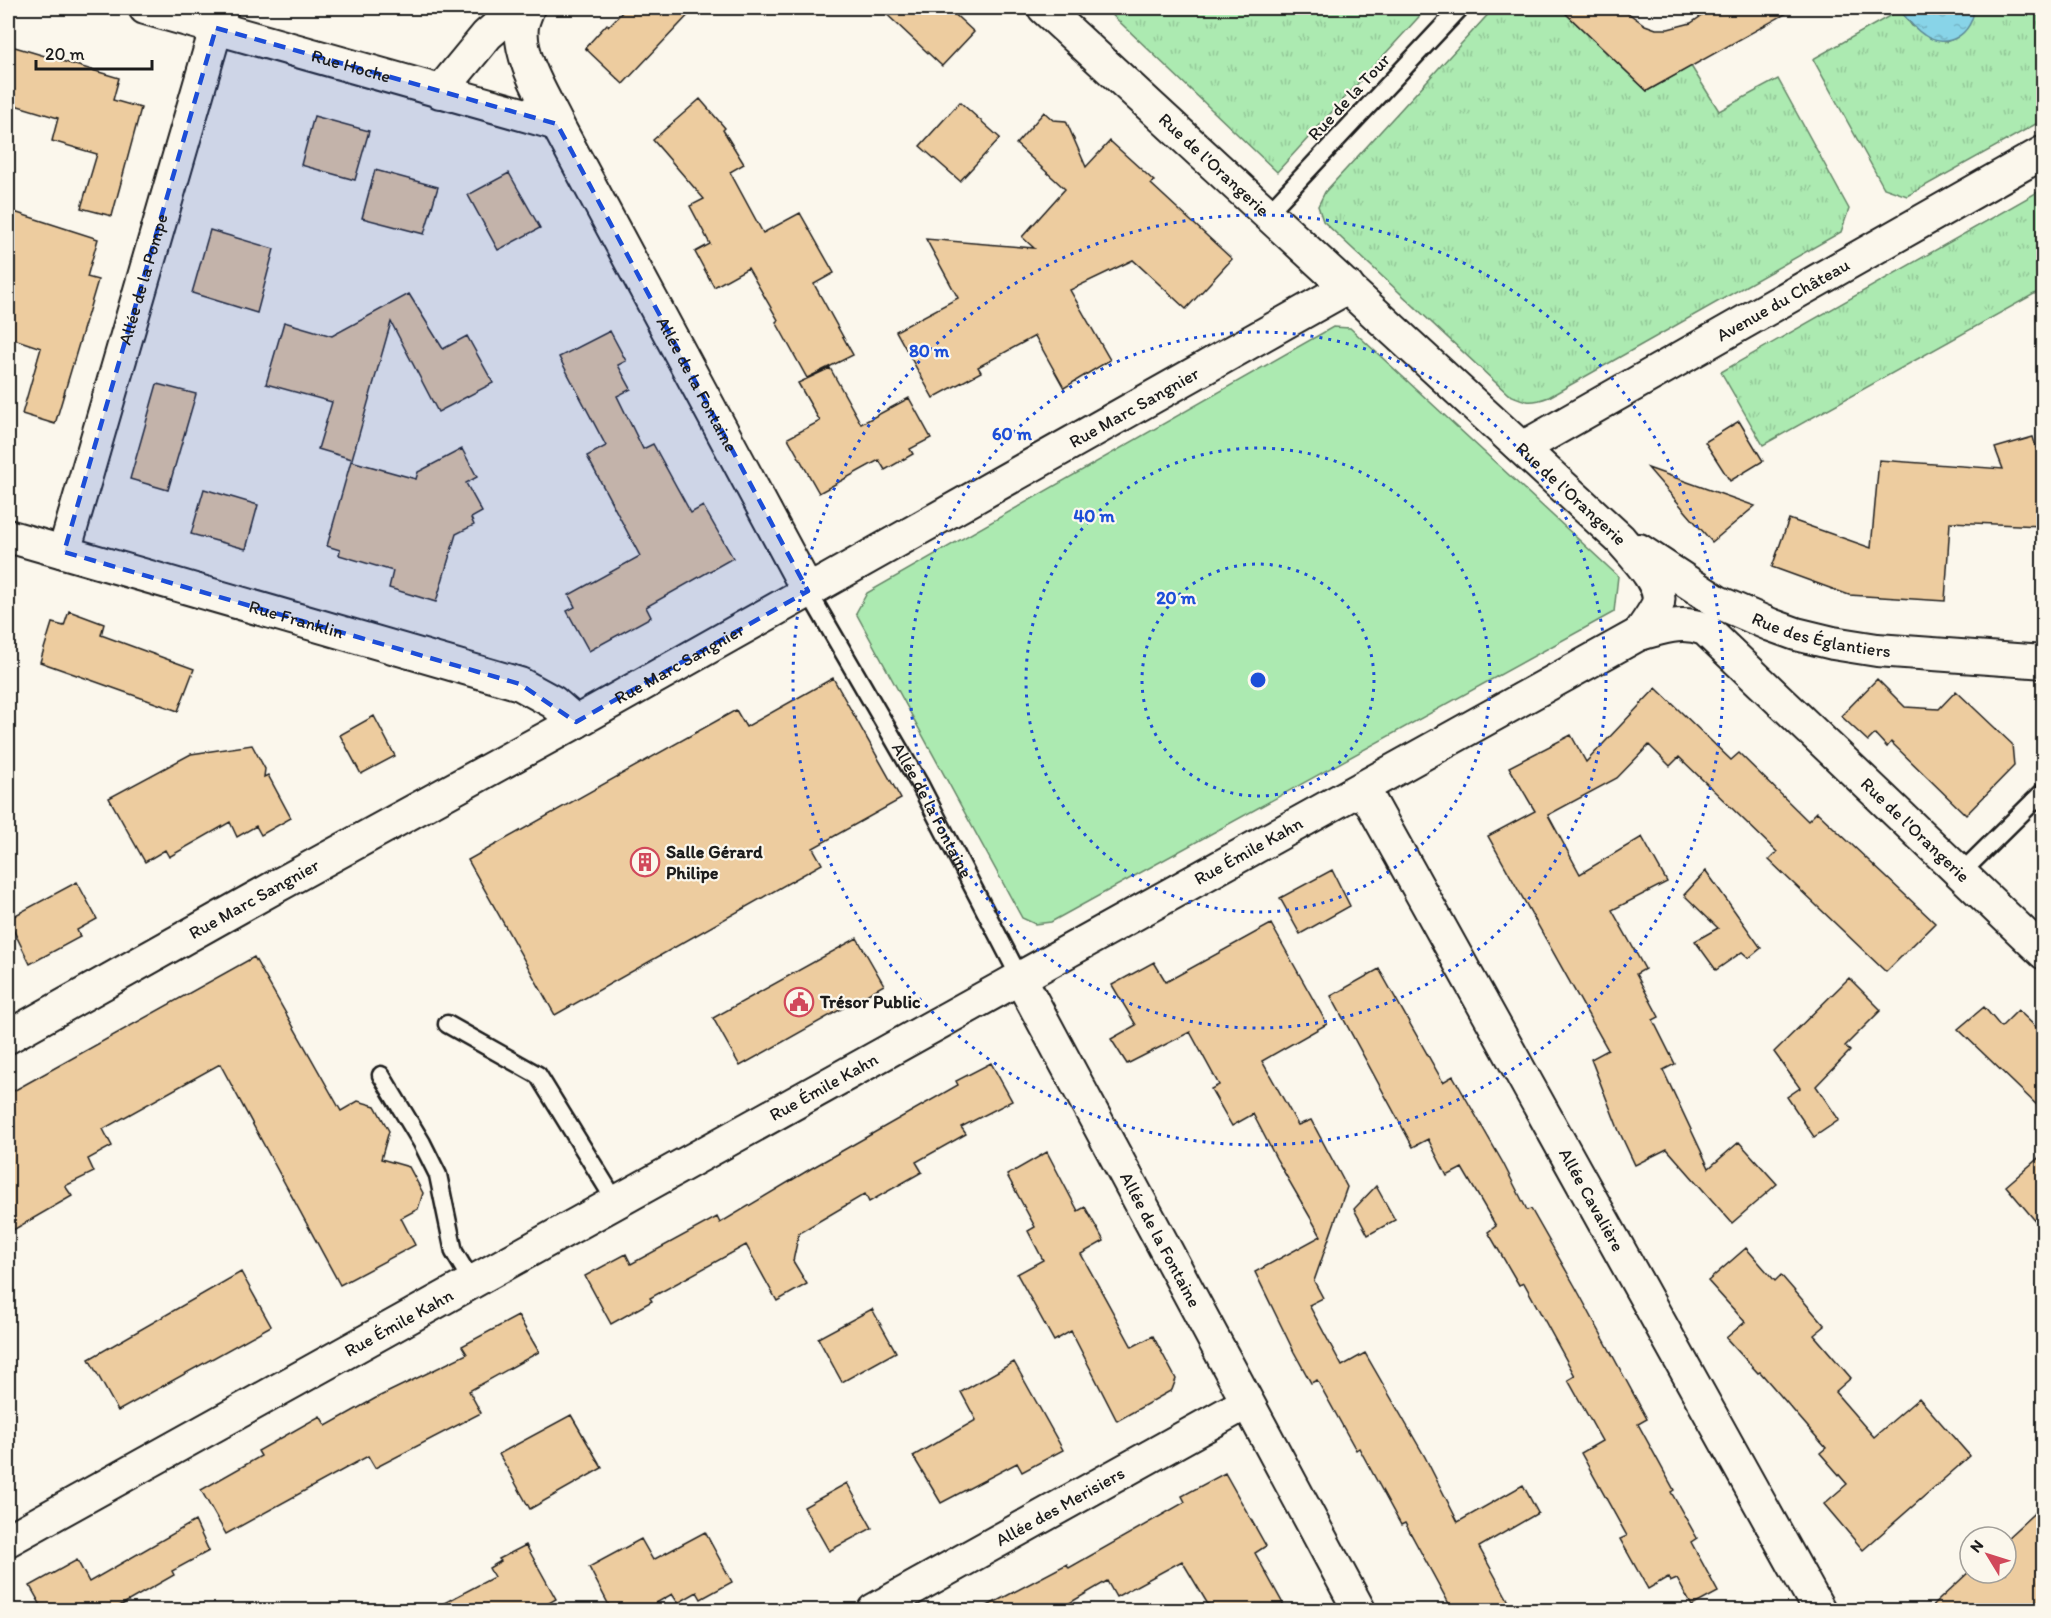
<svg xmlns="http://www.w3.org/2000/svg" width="2051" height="1618" font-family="Itim,sans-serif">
	<defs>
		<pattern id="grass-tufts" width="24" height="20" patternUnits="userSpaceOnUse" patternTransform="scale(1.5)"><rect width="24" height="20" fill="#aceab1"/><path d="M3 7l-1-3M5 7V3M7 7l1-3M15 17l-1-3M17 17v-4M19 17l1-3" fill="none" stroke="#93c898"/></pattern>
		<pattern id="water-ripples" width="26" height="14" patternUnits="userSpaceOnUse" patternTransform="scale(1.5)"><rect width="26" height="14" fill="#88d4e8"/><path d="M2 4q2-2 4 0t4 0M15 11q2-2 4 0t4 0" fill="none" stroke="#75b5c6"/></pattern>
	</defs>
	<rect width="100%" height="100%" fill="#fbf7ec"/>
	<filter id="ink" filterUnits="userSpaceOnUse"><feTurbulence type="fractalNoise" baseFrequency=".0167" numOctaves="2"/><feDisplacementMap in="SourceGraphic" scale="12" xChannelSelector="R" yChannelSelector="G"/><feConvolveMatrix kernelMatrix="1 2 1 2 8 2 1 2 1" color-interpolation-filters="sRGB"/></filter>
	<g filter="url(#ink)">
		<path fill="url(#grass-tufts)" stroke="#648366" stroke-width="1.5" d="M 1105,8 L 1427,8 L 1277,172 Z
			M 1494,8 L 1560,8 L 1647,91 L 1691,66 L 1719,111 L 1778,79 L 1849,209 L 1841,232 L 1549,397 C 1530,404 1526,402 1508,394 L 1323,221 L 1318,206 L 1325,192 Z
			M 1974,8 L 2043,8 L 2043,120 L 1907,196 L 1884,188 L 1813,59 L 1900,10 L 1912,26 L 1945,42 C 1966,35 1965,30 1974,11 Z
			M 2043,189 L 2043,289 L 1763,445 L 1721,372 Z"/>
		<path fill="#aceab1" stroke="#648366" stroke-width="1.5" d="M 1333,327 L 1350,328 L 1618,576 L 1614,612 L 1051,922 L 1035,924 L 1022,918 L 856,613 L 867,593 Z"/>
		<path fill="url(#water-ripples)" stroke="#5d8a96" stroke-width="1.5" d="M 1898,8 L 1974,8 C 1973,34 1947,51 1924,35 C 1913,28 1906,18 1898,8 Z"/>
		<path fill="#edcc9f" stroke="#1c1c1c" stroke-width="1.5" d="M 626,8 L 695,8 L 623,84 L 585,48 L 607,24 L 609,26 Z
			M 880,8 L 948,8 L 974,32 L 942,66 Z
			M 1560,8 L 1621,8 L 1645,25 L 1656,29 L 1668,29 L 1691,23 L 1713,8 L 1796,8 L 1647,91 Z
			M 8,45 L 119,78 L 113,100 L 141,108 L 112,216 L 81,208 L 97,154 L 52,141 L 58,118 L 8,103 Z
			M 700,99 L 725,128 L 723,130 L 744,164 L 730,172 L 763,233 L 800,213 L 834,273 L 814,284 L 853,355 L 807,378 L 776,322 L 778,320 L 748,268 L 714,287 L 695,252 L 710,244 L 690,206 L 704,199 L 653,140 Z
			M 960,102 L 1000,138 L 960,181 L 920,146 Z
			M 1044,112 L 1053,120 L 1066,121 L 1086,167 L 1110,141 L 1154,181 L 1151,184 L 1232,259 L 1186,309 L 1133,260 L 1070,290 L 1110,360 L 1064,388 L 1035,336 L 978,367 L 981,372 L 933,398 L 896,331 L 958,298 L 926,239 L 1034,248 L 1022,237 L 1065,189 L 1016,144 Z
			M 314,116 L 369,131 L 355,180 L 301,165 Z
			M 375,170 L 438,187 L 424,234 L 362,218 Z
			M 509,173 L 540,228 L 498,250 L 468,195 Z
			M 8,210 L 98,239 L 87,277 L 98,280 L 55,424 L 22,414 L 41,348 L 8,337 Z
			M 210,230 L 274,249 L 257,313 L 192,293 Z
			M 409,294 L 443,349 L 467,336 L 493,383 L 438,412 L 391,322 L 352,459 L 318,449 L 332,402 L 266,384 L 284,322 L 332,336 Z
			M 610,331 L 626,361 L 618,365 L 631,389 L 617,396 L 643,449 L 653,444 L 691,513 L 703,506 L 733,558 L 646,607 L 651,617 L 589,651 L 567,611 L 575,607 L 569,595 L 640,556 L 587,456 L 606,446 L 559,357 Z
			M 830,368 L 861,424 L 909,398 L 931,438 L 910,449 L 913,454 L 885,470 L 879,460 L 819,493 L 788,438 L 820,421 L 798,383 Z
			M 157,384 L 196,394 L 168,490 L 130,479 Z
			M 1739,421 L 1763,461 L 1730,481 L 1705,442 Z
			M 2033,437 L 2043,471 L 2043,526 L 1950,522 L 1945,601 L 1849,595 L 1772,567 L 1789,519 L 1871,548 L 1879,460 L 2003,469 L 1995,448 Z
			M 462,449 L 477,477 L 466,483 L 482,512 L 471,518 L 474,525 L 456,534 L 436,602 L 389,588 L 393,571 L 339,555 L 340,550 L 327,546 L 351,461 L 416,479 L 418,472 Z
			M 1648,468 L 1755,506 L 1712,542 Z
			M 204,489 L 258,505 L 246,549 L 191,534 Z
			M 69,611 L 104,624 L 101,635 L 194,669 L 178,711 L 40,662 L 52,623 L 64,626 Z
			M 833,678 L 901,799 L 813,848 L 822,864 L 555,1015 L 468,860 L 736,710 L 746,727 Z
			M 1877,679 L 1905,707 L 1939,709 L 1956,691 L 2012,744 L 2014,766 L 1966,815 L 1891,742 L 1887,747 L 1875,734 L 1868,741 L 1841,716 Z
			M 1656,688 L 1731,760 L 1739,753 L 1808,821 L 1817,812 L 1935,923 L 1886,972 L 1769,860 L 1777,852 L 1679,757 L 1670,766 L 1649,745 L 1617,778 L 1548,815 L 1580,874 L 1642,837 L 1667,882 L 1612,910 L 1645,969 L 1636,974 L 1659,1017 L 1653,1020 L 1675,1064 L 1663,1070 L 1709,1168 L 1739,1142 L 1777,1184 L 1732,1223 L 1667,1149 L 1635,1165 L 1619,1131 L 1591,1059 L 1608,1050 L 1488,836 L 1535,811 L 1509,767 L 1571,735 L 1586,762 Z
			M 374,716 L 395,756 L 361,774 L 340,735 Z
			M 252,745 L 265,769 L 264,777 L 268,775 L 291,818 L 261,835 L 256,826 L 237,837 L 230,822 L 169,857 L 165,850 L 145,862 L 109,798 L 191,754 Z
			M 1332,870 L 1350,906 L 1300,934 L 1280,898 Z
			M 1706,871 L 1761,948 L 1749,958 L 1742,952 L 1716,970 L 1695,941 L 1718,928 L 1684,895 Z
			M 77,882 L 97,919 L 77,930 L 80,937 L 30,964 L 8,919 Z
			M 1271,924 L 1327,1024 L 1262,1061 L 1298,1125 L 1311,1120 L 1347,1187 L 1314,1281 L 1323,1298 L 1309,1305 L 1342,1366 L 1365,1353 L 1425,1457 L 1458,1522 L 1523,1485 L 1538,1513 L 1479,1547 L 1514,1611 L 1453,1611 L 1405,1523 L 1401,1525 L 1359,1448 L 1356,1450 L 1317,1380 L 1311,1383 L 1294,1352 L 1255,1272 L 1321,1236 L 1277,1160 L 1253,1114 L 1232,1126 L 1211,1089 L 1219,1085 L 1190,1032 L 1127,1064 L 1111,1039 L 1136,1025 L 1112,985 L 1154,962 L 1166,982 Z
			M 857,938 L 884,985 L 740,1066 L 713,1018 Z
			M 254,957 L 341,1111 L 358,1101 L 375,1106 L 389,1131 L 381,1159 L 409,1167 L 423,1193 L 418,1209 L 401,1218 L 415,1245 L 340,1285 L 220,1064 L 103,1129 L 112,1146 L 88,1159 L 94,1172 L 65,1186 L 72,1196 L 8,1233 L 8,1094 Z
			M 1379,969 L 1443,1082 L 1453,1076 L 1503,1163 L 1527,1210 L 1531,1209 L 1576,1288 L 1647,1419 L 1638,1424 L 1674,1490 L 1671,1492 L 1697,1538 L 1691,1542 L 1718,1592 L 1692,1606 L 1677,1579 L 1670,1582 L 1668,1577 L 1648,1589 L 1620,1539 L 1627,1536 L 1581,1453 L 1602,1441 L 1568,1380 L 1575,1376 L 1524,1283 L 1519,1285 L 1488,1232 L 1496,1226 L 1462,1168 L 1447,1176 L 1428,1139 L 1413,1147 L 1331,996 Z
			M 1849,978 L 1881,1010 L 1845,1046 L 1850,1051 L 1816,1086 L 1839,1120 L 1814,1137 L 1787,1097 L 1800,1088 L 1774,1052 Z
			M 1984,1007 L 2001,1027 L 2018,1010 L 2043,1034 L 2043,1111 L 1958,1029 Z
			M 991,1063 L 1012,1101 L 961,1127 L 966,1134 L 916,1162 L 922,1172 L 869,1202 L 865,1194 L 799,1233 L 793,1261 L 807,1284 L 777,1301 L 746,1245 L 650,1298 L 652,1301 L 611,1324 L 585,1276 L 626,1254 L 631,1264 L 717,1217 L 720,1223 L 812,1168 L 958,1085 L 956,1081 Z
			M 1047,1152 L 1078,1211 L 1085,1207 L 1104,1241 L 1081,1254 L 1132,1347 L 1153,1336 L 1176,1379 L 1172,1390 L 1117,1421 L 1071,1331 L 1054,1341 L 1017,1274 L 1043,1260 L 1028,1231 L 1035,1227 L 1007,1175 Z
			M 2043,1154 L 2043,1230 L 2006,1186 Z
			M 1376,1186 L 1395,1220 L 1368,1235 L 1354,1209 Z
			M 1746,1248 L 1775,1281 L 1781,1275 L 1825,1326 L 1814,1335 L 1851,1378 L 1835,1392 L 1874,1437 L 1919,1398 L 1970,1456 L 1863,1550 L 1824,1504 L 1847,1484 L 1820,1453 L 1826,1448 L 1760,1372 L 1758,1373 L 1726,1338 L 1745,1322 L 1708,1281 Z
			M 241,1272 L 271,1326 L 118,1411 L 89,1359 Z
			M 872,1309 L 896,1352 L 842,1382 L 818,1338 Z
			M 518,1316 L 539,1352 L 469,1391 L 481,1413 L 375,1468 L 368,1456 L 226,1534 L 201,1490 L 261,1456 L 258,1451 L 320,1416 L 326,1426 L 376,1398 L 467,1354 L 462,1346 Z
			M 1014,1362 L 1063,1450 L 1022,1472 L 1017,1463 L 941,1503 L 913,1456 L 976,1420 L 961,1392 Z
			M 571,1415 L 602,1468 L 530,1509 L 499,1454 Z
			M 1225,1473 L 1266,1546 L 1255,1553 L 1287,1611 L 1212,1611 L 1182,1561 L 1116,1597 L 1107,1581 L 1056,1611 L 978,1611 L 1067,1564 L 1069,1568 L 1185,1502 L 1182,1496 Z
			M 847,1483 L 872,1528 L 829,1551 L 804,1507 Z
			M 2043,1505 L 2043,1611 L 1927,1611 L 1970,1571 L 1970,1573 L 2006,1573 L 2006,1539 Z
			M 195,1521 L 209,1551 L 172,1571 L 174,1575 L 111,1611 L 39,1611 L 43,1609 L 30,1586 L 77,1560 L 89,1582 Z
			M 705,1532 L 732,1582 L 701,1599 L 697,1592 L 678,1603 L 672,1594 L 642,1611 L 612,1611 L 589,1567 L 641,1539 L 653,1560 Z
			M 526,1545 L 556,1599 L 535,1611 L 429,1611 L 494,1577 L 489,1568 L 501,1561 L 499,1559 Z"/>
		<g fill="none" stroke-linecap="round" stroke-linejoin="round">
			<g stroke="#1c1c1c" stroke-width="21">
				<g id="service">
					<path d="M 1267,214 L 1460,8"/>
					<path id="s1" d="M 808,591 L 920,785 L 1020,978"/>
					<path d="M 1961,873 L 2044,791"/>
					<path d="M 447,1024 L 538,1075 L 616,1202"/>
					<path d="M 381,1075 L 422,1143 L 438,1175 L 454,1252 L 472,1282"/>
				</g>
			</g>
			<g stroke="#1c1c1c" stroke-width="36">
				<g id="minor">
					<path id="s2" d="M 145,8 L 557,124"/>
					<path id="s3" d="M 528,8 C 526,13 523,20 522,26 C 518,57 544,97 557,124 L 808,591"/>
					<path id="s4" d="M 1044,8 L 1620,539 C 1632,554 1666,586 1657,606 C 1652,616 1645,625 1639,634"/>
					<path d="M 440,92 L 487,35 L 518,8"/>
					<path id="s5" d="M 1522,448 L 2044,152"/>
					<path id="s6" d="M 8,536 L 520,684 L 553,702 L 576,722"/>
					<path id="s7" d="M 1639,550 L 1718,602 L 1771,625 L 1796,634 L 1833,643 L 1877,650 L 2044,662"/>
					<path id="s8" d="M 64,552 L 222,8"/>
					<path id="s9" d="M 1363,788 L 1819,1610"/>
					<path id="s10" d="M 1020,978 L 1359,1610"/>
					<path id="s11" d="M 8,1037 L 275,887 L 576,722 L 1348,287"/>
					<path id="s12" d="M 8,1540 L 1639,634 C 1663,628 1680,620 1705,629 L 2044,953"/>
					<path id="s13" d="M 874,1610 L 1246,1403"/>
				</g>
			</g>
			<use href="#service" stroke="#fbf7ec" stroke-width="16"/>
			<use href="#minor" stroke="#fbf7ec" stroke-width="32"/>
		</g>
	</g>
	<path fill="#1d4ed8" fill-opacity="0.2" stroke="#1d4ed8" stroke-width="4.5" stroke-dasharray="12 8" stroke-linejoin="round" d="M 216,28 L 557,124 L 808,591 L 576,722 L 520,684 L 64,552 Z"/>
	<g fill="none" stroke="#1d4ed8" stroke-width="3" stroke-dasharray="3 6">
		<circle cx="1258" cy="680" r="116"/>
		<circle cx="1258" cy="680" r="232"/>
		<circle cx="1258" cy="680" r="348"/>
		<circle cx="1258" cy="680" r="465"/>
	</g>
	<defs>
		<g id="building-ring" transform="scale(1.5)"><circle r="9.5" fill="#fbf7ec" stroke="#d1495b" stroke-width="1.5"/><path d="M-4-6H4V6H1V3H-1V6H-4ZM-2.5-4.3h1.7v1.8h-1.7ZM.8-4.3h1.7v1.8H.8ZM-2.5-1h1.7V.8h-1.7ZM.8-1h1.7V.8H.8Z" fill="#d1495b"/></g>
		<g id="civic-ring" transform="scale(1.5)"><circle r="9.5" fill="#fbf7ec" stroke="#d1495b" stroke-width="1.5"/><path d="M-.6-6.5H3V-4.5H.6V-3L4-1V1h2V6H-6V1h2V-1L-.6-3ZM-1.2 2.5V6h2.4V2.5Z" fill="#d1495b"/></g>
	</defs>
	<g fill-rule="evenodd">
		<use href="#building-ring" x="645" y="862"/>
		<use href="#civic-ring" x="799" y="1002"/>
	</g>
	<g text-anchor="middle" stroke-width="4.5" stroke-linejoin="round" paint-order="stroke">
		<g font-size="18" fill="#1c1c1c" stroke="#fbf7ec">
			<text dy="6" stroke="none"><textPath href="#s2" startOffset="214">Rue Hoche</textPath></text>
			<text transform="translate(1349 97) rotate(-47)" y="6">Rue de la Tour</text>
			<text dy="6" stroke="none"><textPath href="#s4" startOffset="231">Rue de l'Orangerie</textPath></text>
			<text dy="6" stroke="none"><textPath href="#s8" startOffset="284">Allée de la Pompe</textPath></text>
			<text dy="6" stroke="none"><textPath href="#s5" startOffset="300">Avenue du Château</textPath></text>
			<text dy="6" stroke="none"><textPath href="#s3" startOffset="420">Allée de la Fontaine</textPath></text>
			<text dy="6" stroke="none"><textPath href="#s11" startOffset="1290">Rue Marc Sangnier</textPath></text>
			<text dy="6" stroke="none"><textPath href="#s4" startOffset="717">Rue de l'Orangerie</textPath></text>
			<text dy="6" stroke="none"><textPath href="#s6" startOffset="300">Rue Franklin</textPath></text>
			<text dy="6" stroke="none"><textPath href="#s7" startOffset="204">Rue des Églantiers</textPath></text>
			<text dy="6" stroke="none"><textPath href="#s11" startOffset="768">Rue Marc Sangnier</textPath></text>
			<text dy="6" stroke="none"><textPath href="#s1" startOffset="252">Allée de la Fontaine</textPath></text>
			<text dy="6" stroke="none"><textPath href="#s12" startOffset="2224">Rue de l'Orangerie</textPath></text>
			<text dy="6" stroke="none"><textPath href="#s12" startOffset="1419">Rue Émile Kahn</textPath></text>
			<text dy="6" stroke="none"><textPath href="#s11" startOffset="282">Rue Marc Sangnier</textPath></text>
			<text dy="6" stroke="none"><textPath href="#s12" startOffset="933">Rue Émile Kahn</textPath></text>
			<text dy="6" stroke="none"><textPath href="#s9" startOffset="471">Allée Cavalière</textPath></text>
			<text dy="6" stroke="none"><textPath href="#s10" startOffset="297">Allée de la Fontaine</textPath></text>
			<text dy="6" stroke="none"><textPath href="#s12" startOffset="447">Rue Émile Kahn</textPath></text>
			<text dy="6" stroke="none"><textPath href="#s13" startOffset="213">Allée des Merisiers</textPath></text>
		</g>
		<g font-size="18" font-weight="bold" fill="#1c1c1c" stroke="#fbf7ec" text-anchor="start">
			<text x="666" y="858">Salle Gérard<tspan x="666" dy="21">Philipe</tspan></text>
			<text x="820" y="1008">Trésor Public</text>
		</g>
	</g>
	<circle cx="1258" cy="680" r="9" fill="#1d4ed8" stroke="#fbf7ec" stroke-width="3"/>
	<g font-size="18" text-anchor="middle" font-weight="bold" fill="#1d4ed8" stroke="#fbf7ec" stroke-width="4.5" stroke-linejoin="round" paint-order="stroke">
		<text x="929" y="357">80 m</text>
		<text x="1012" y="440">60 m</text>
		<text x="1094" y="522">40 m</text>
		<text x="1176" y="604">20 m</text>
	</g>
	<rect width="2051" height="1618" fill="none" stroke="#fbf7ec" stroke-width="30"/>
	<rect x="15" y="15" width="2021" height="1588" fill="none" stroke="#1c1c1c" stroke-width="2" filter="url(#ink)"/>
	<g transform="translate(1988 1555) rotate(308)"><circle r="28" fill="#fbf7ec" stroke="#a29f99" stroke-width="1.5"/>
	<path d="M0-4.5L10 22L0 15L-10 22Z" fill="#d1495b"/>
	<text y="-9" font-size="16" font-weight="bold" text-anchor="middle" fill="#1c1c1c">N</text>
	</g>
	<path d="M36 60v9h116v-9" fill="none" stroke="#1c1c1c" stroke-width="3"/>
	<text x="45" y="60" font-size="18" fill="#1c1c1c" stroke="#fbf7ec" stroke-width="4.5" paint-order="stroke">20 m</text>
</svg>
